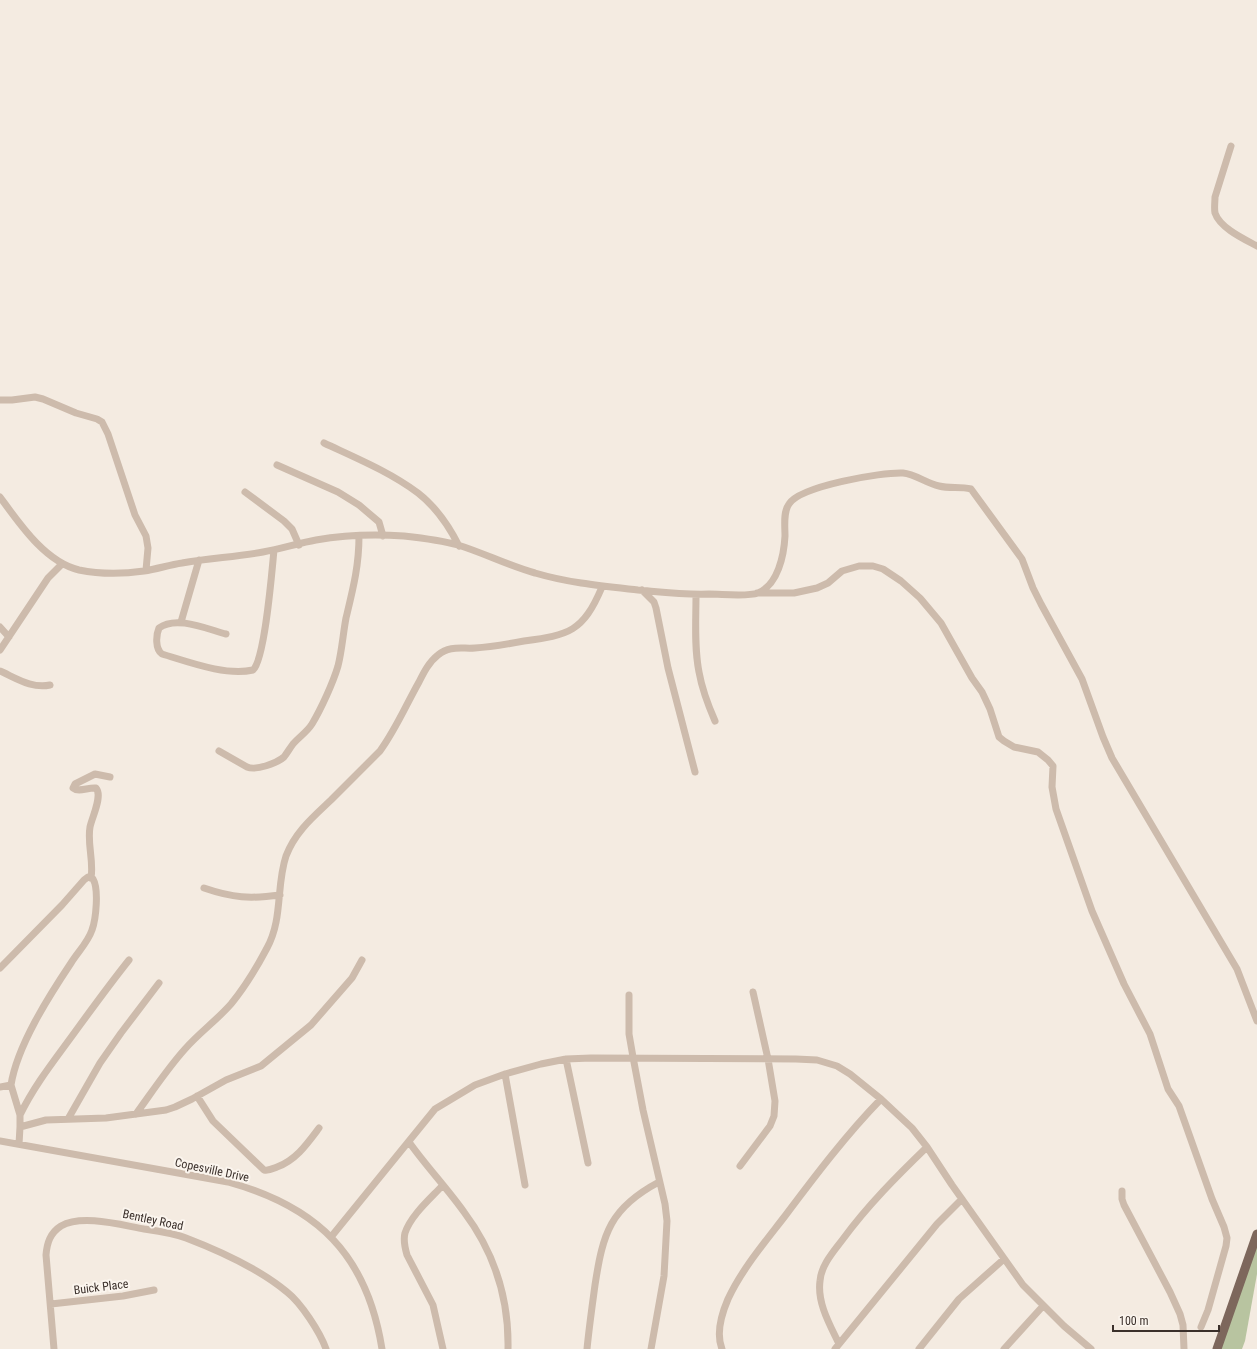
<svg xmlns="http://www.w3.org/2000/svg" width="1257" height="1349" font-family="'Roboto Condensed',sans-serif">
	<rect width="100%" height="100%" fill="#f4ebe1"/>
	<path fill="#b8c4a0" d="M 1257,1234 L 1257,1274 L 1245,1341 L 1242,1349 L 1217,1349 Z"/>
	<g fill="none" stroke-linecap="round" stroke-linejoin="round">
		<path stroke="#cdbbac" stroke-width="7" d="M 1231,146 L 1215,197 C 1215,202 1214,208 1215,213 C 1220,228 1244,239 1257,246
			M 0,400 L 12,400 L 35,397 L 43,399 L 76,413 L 97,419 L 102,422 L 108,434 L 135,515 L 146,536 L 148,548 L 146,570
			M 324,443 C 356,458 390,472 418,493 C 436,507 449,526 459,546
			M 277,465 L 338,492 L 359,505 L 379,522 L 383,536
			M 245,492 L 284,521 L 292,529 L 299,545
			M 0,497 C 19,523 45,562 79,570 C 99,574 123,574 144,571 C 157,569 169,565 182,563 C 209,558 236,557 263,552 C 281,549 299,543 316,540 C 344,535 376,534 404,536 C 422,538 440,540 458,545 C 484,553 509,566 535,573 C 569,583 602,586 638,590 C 661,592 685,595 709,594 C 722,594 747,597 758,593 C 778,585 784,555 785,536 C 785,526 783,512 789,504 C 800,486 882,472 903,473 C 915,474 926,483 939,486 C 950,489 960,486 971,489 L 1022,559 L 1033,588 L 1041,604 L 1082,679 L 1103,737 L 1112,758 L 1237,969 L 1257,1021
			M 642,590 L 654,602 L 656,608 L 668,668 L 695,772
			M 757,593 L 794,593 L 817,588 L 828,583 L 842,571 L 859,566 L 873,566 L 883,569 L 901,581 L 920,598 L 941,623 L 972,678 L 982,692 L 990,709 L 999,737 L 1004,741 L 1014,747 L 1038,752 L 1048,760 L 1053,766 L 1052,787 L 1056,809 L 1092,911 L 1124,984 L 1150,1034 L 1168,1089 L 1179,1106 L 1212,1199 L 1224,1227 L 1227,1238 L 1226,1246 L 1208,1310 L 1201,1327
			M 696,595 C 696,620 694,647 699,672 C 702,689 708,705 715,721
			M 181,622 L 199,560
			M 0,627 L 9,637
			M 226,634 C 207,629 176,615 159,628 C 156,635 155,649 162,654 C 189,662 225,676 253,670 C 265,659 272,570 274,550
			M 0,650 L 48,578 L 62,564
			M 0,671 C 16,678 32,689 50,685
			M 219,751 L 247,767 C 256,771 277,763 284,757 C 287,753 290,748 293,744 C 299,737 307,732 312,724 C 321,709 333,683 338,666 C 342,650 343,634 346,618 C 353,589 359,566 359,536
			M 91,878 C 94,861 87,844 90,827 C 92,817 103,796 96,788 C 88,787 79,793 73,788 L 75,784 L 95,774 L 110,777
			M 204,888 C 233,898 250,899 280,895
			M 0,968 L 62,905 L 84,880 L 88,877 L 93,879 C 99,889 96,919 92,930 C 88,942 78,952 71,963 C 49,996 17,1046 11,1085
			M 629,995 L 629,1034 L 633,1057 L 643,1110 L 665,1204 L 667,1221 L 664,1276 L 651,1349
			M 566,1059 L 588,1163
			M 505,1074 L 525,1185
			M 0,1087 L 11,1085 L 20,1115 L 20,1127
			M 197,1096 L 213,1121 L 264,1170 C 269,1171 272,1169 277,1167 C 296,1160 307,1144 319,1128
			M 136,1114 C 152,1092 167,1069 185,1049 C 199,1033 217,1020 231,1004 C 245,987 257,967 267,948 C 283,919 276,886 286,856 C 295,832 313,817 331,800 C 347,784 364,767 380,751 C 396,729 406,705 419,682 C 424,672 429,662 438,655 C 450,645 462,649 475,648 C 492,647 508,644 524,641 C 569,635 583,632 602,587
			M 20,1115 C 34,1086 53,1062 72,1036 C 91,1010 109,985 129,960
			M 68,1119 L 100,1063 L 121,1033 L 159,983
			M 0,1141 L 228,1182 C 318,1207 367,1255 382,1349
			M 409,1142 C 426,1166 447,1188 464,1212 C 494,1252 509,1299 508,1349
			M 19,1144 L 20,1127 L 46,1120 L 106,1118 L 166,1110 L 175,1107 L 192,1099 L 226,1080 L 261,1066 L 311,1025 L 352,978 L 362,960
			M 740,1166 L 770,1126 L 774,1116 L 775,1101 L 768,1059 L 753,992
			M 1122,1191 L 1122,1199 L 1124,1205 L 1170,1292 L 1180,1314 L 1183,1325 L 1184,1349
			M 331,1237 L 435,1109 L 475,1085 L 505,1074 L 541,1064 L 566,1059 L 591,1058 L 796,1059 L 817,1060 L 837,1066 L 850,1074 L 881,1099 L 912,1128 L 927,1147 L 952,1185 L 1023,1285 L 1064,1326 L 1091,1349
			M 51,1304 L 123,1296 L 154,1290
			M 839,1344 C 830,1325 817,1303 820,1281 C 821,1265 834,1251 843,1239 C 868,1205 897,1176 927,1147
			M 54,1349 L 46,1255 C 47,1243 50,1233 61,1226 C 82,1214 121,1225 144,1229 C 158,1231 173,1233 186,1238 C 220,1251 258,1268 287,1292 C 301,1303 320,1332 326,1349
			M 443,1349 L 433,1305 L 407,1255 C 405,1248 403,1240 405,1233 C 411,1215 431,1198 443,1185
			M 587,1349 C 589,1328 592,1307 595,1285 C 603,1233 610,1208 659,1182
			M 722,1349 C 716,1334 722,1313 728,1299 C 742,1269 765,1242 785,1216 C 815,1176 846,1135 881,1099
			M 835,1349 L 937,1224 L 962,1199
			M 919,1349 L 959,1299 L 1004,1259
			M 1004,1349 L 1043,1306"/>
		<path stroke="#7d675c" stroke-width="9" d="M 1217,1349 L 1257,1234"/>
	</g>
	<g text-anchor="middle" stroke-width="4" stroke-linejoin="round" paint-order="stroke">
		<g font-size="12" fill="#3b302b" stroke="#fbf5ee">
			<text transform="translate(212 1170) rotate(12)" y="4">Copesville Drive</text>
			<text transform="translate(153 1220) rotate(12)" y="4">Bentley Road</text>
			<text transform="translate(101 1287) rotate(-7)" y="4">Buick Place</text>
		</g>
	</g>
	<path d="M1113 1325v6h106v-6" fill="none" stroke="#3b302b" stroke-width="2"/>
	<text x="1119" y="1325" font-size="12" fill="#3b302b" stroke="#fbf5ee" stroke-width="3" paint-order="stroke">100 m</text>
</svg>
